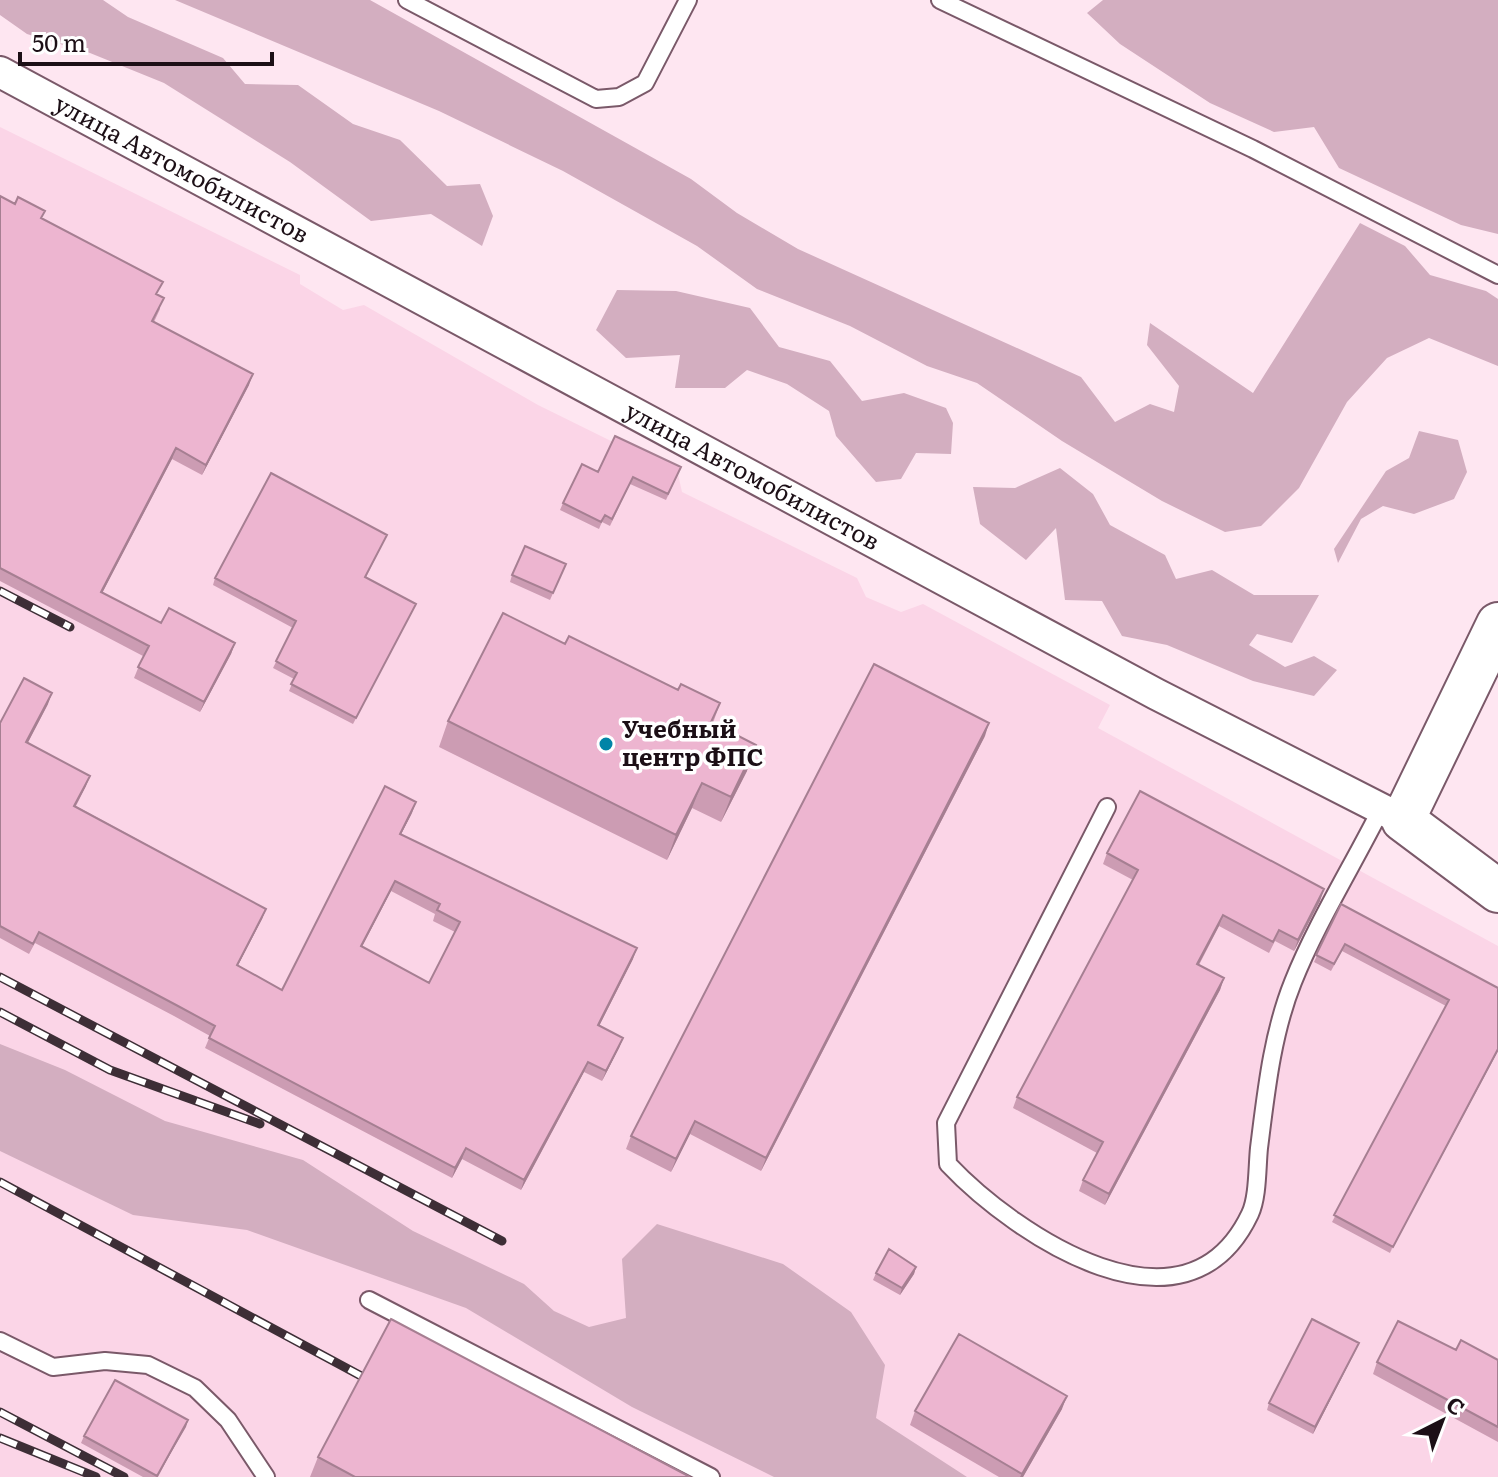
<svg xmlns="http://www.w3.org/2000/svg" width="1498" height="1477" font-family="Literata,serif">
	<rect width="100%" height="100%" fill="#fee6f1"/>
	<path fill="#fbd5e7" d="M 0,127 L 300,275 L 300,284 L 343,310 L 364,305 L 538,405 L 678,474 L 682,492 L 857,578 L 866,597 L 901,612 L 923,604 L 1110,705 L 1098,728 L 1498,946 L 1498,1477 L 0,1477 Z"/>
	<path fill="#d3aec0" d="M 0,0 L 103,0 L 128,17 L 223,58 L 245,84 L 298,85 L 353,124 L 400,140 L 447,186 L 480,184 L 493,216 L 482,246 L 431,214 L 371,221 L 290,162 L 164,83 L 90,53 L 27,34 L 0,15 Z
		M 175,0 L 370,0 L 691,179 L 737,213 L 798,249 L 1081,377 L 1115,422 L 1150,404 L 1174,412 L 1179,386 L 1147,345 L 1150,323 L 1253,393 L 1360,223 L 1405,246 L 1430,275 L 1486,291 L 1498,299 L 1498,366 L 1429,338 L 1387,358 L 1347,402 L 1299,488 L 1261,526 L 1225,532 L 1162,501 L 1062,441 L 977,383 L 927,366 L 850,326 L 757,289 L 697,246 L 563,171 L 439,111 Z
		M 1103,0 L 1498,0 L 1498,234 L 1461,225 L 1339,168 L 1314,127 L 1274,132 L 1210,103 L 1120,44 L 1087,13 Z
		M 617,290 L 676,291 L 750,308 L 779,347 L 830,361 L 862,401 L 904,393 L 946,408 L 953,423 L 951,454 L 916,453 L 901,479 L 876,482 L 836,436 L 829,411 L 787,384 L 747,370 L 725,388 L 675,388 L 680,355 L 626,358 L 596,330 Z
		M 1419,431 L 1458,440 L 1467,472 L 1454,499 L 1414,514 L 1383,506 L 1361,519 L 1338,563 L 1334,549 L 1386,471 L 1409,458 Z
		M 1060,468 L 1093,494 L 1110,525 L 1165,555 L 1176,579 L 1212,570 L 1254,595 L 1319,595 L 1292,643 L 1257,634 L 1249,645 L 1285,667 L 1314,656 L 1337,670 L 1314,696 L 1253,681 L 1167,645 L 1122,636 L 1102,601 L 1065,600 L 1056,528 L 1026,560 L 980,524 L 973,487 L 1015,488 Z
		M 0,1044 L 65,1070 L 165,1121 L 303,1160 L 413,1231 L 524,1284 L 554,1311 L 589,1327 L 626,1318 L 622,1259 L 657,1224 L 783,1264 L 851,1312 L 885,1365 L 876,1418 L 967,1477 L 774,1477 L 632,1407 L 466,1308 L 247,1230 L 133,1215 L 0,1151 Z"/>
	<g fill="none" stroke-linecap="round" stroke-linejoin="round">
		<g stroke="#7a5969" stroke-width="20">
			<path id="lane" d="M 407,0 L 596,99 L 619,97 L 645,83 L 688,0
				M 940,0 L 1253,149 L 1498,275
				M 1107,807 L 946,1123 L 948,1164 C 1016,1236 1186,1349 1250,1214 C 1258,1197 1257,1168 1259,1148 C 1266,1093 1272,1034 1293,982 C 1316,924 1353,865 1381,809
				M 369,1300 L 711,1477
				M 0,1341 L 53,1367 L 105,1361 L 148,1365 L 195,1388 L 228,1420 L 266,1477"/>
		</g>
		<g stroke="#7a5969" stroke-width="34">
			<g id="street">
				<path id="s1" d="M 0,72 L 1156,694 L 1403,820"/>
			</g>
		</g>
		<g stroke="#7a5969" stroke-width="46">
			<path id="secondary" d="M 1498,624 L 1403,820 L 1498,891"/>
		</g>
		<use href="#lane" stroke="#fff" stroke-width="16"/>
		<use href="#street" stroke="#fff" stroke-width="30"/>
		<use href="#secondary" stroke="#fff" stroke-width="42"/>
		<g stroke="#3d2e36" stroke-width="9">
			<path id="rail" d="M 0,591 L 70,627
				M 0,977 L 502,1241
				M 0,1012 L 110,1070 L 260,1124
				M 0,1182 L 363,1377
				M 0,1412 L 124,1477
				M 0,1438 L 96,1477"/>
		</g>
		<use href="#rail" stroke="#fff" stroke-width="6" stroke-dasharray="18" stroke-linecap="butt"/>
	</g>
	<path fill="#cc9cb3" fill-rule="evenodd" d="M 0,196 L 42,218 L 158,295 L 160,309 L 154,322 L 249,385 L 202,475 L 172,459 L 102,593 L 161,623 L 235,643 L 231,654 L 200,712 L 134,678 L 143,656 L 0,581 Z
		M 598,472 L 678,474 L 666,500 L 630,484 L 610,526 L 602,522 L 599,529 L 560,510 L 563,503 Z
		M 387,535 L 366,577 L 416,604 L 353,724 L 289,691 L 294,679 L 273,668 L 293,628 L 213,585 L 215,578 Z
		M 566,564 L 550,600 L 510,582 L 512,575 Z
		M 565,644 L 678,690 L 720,703 L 713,723 L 747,771 L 721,822 L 692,808 L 667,860 L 439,747 L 448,721 Z
		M 48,704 L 28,742 L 86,786 L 76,806 L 266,909 L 262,919 L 238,965 L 282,990 L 412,813 L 401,834 L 633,959 L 599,1026 L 623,1038 L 619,1048 L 602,1081 L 584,1072 L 521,1190 L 462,1159 L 452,1178 L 205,1048 L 210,1036 L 174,1016 L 35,943 L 29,954 L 0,938 L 0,723 ZM 391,891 L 435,914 L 433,921 L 455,932 L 429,983 L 362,947 Z
		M 985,736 L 761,1171 L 690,1134 L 671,1172 L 626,1149 L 631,1136 Z
		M 1107,853 L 1320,901 L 1294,951 L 1275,941 L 1269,953 L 1219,926 L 1199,965 L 1224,978 L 1220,990 L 1105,1205 L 1079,1191 L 1083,1180 L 1097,1153 L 1013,1108 L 1017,1097 L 1133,880 L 1103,864 Z
		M 1341,904 L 1498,988 L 1390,1253 L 1332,1222 L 1446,1006 L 1342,951 L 1331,971 L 1314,962 Z
		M 916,1267 L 914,1274 L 900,1295 L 873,1280 L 876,1273 Z
		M 1359,1343 L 1313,1434 L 1267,1410 L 1269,1403 Z
		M 1456,1350 L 1498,1360 L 1498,1442 L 1373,1374 L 1377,1362 Z
		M 1062,1409 L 1023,1477 L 999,1477 L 910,1425 L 915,1411 Z
		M 188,1420 L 158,1477 L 143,1477 L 81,1443 L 84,1436 Z
		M 318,1457 L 690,1477 L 310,1477 Z"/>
	<path fill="#a67f92" d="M 253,374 L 249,385 L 202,475 L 206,465 Z
		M 176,448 L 172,459 L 97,603 L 101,592 Z
		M 235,643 L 231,654 L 200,712 L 204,702 Z
		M 52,693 L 48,704 L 23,752 L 26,742 Z
		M 989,723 L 985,736 L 761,1171 L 766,1158 Z
		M 756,745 L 747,771 L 721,822 L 731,797 Z
		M 90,776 L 86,786 L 70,816 L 74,806 Z
		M 702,783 L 692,808 L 667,860 L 676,835 Z
		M 416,802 L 412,813 L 396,844 L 400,834 Z
		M 395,881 L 391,891 L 357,956 L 361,946 Z
		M 1324,889 L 1320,901 L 1294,951 L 1298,940 Z
		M 266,909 L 262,919 L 233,975 L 237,965 Z
		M 1223,915 L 1219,926 L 1193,975 L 1197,964 Z
		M 637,948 L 633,959 L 594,1036 L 598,1025 Z
		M 1224,978 L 1220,990 L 1105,1205 L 1109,1194 Z
		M 623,1038 L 619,1048 L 602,1081 L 606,1071 Z
		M 1498,1049 L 1498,1051 L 1390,1253 L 1393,1247 Z
		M 588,1062 L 584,1072 L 521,1190 L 524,1180 Z
		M 695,1121 L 690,1134 L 671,1172 L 676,1159 Z
		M 466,1148 L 462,1159 L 452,1178 L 455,1168 Z
		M 916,1267 L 914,1274 L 900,1295 L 902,1288 Z
		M 1359,1343 L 1356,1350 L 1313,1434 L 1315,1427 Z
		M 1067,1396 L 1062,1409 L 1023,1477 L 1020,1477 Z
		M 188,1420 L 186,1427 L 157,1477 Z"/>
	<path fill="#edb5d0" stroke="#a67f92" stroke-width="2" fill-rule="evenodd" d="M 0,196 L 15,204 L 18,197 L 45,211 L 41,218 L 163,282 L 156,294 L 164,298 L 152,321 L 253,374 L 206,465 L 176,448 L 101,592 L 161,623 L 169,608 L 235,643 L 204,702 L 138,667 L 149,646 L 0,568 Z
		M 615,436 L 681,467 L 668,494 L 633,477 L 612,519 L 605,515 L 601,522 L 563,503 L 582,464 L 598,472 Z
		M 271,473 L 387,535 L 365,577 L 416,604 L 356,718 L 291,684 L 297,673 L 276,661 L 296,621 L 215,578 Z
		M 525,546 L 566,564 L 553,593 L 512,575 Z
		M 503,613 L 565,644 L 569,636 L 678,690 L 681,684 L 720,703 L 711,722 L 756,745 L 731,797 L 702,783 L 676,835 L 448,721 Z
		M 874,664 L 989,723 L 766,1158 L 695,1121 L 676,1159 L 631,1136 Z
		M 24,678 L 52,693 L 26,742 L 90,776 L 74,806 L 266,909 L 237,965 L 282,990 L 385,786 L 416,802 L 400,834 L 637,948 L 598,1025 L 623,1038 L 606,1071 L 588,1062 L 524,1180 L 466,1148 L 455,1168 L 209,1038 L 215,1026 L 178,1006 L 39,932 L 33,944 L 0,926 L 0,723 ZM 395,881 L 440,904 L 437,910 L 460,922 L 429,983 L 361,946 Z
		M 1140,791 L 1324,889 L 1298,940 L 1279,930 L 1273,942 L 1223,915 L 1197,964 L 1224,978 L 1109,1194 L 1083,1180 L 1103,1142 L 1017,1097 L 1138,870 L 1107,853 Z
		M 1341,904 L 1498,988 L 1498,1049 L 1393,1247 L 1334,1215 L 1449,1000 L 1345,944 L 1334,964 L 1316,955 Z
		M 889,1249 L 916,1267 L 902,1288 L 876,1273 Z
		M 391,1319 L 690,1477 L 355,1477 L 318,1457 Z
		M 1312,1319 L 1359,1343 L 1315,1427 L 1269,1403 Z
		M 1398,1321 L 1456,1350 L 1461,1340 L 1498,1360 L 1498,1427 L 1377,1362 Z
		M 959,1334 L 1067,1396 L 1022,1474 L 915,1411 Z
		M 115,1380 L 188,1420 L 157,1476 L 84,1436 Z"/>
	<circle fill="#0184a7" stroke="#fff" stroke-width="3" cx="606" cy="744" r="8"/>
	<g text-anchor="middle" stroke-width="7" stroke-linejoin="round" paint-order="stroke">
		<g font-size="24" fill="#1c0f16" stroke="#fff">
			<text dy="8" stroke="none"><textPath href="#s1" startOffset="206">улица Автомобилистов</textPath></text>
			<text dy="8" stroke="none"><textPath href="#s1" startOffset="854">улица Автомобилистов</textPath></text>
		</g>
		<g font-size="24" font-weight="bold" fill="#1c0f16" stroke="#fff" text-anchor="start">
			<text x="622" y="738">Учебный<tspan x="622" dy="28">центр ФПС</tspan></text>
		</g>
	</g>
	<g transform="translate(1442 1421) rotate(42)" stroke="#ffffff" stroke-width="6" paint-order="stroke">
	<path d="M0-6L14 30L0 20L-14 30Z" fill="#1c0f16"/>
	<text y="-12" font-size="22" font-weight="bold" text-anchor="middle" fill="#1c0f16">С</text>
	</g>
	<path d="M20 52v12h252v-12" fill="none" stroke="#1c0f16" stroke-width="4"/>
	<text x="32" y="52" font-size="24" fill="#1c0f16" stroke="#ffffff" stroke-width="6" paint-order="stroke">50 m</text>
</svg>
